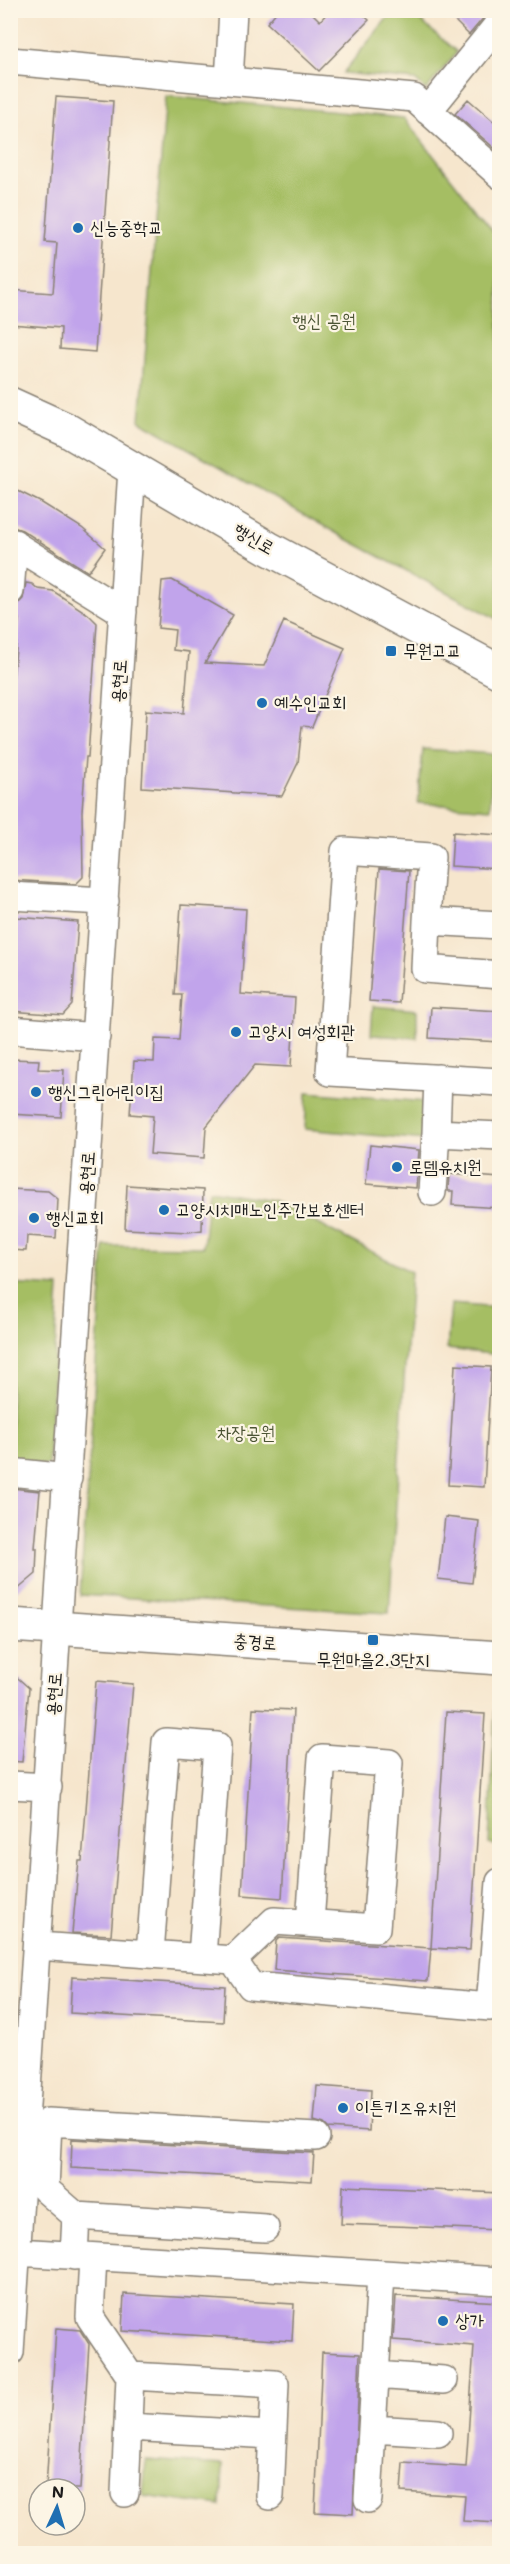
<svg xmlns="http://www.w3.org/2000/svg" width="510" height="2564" font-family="Mali,'Poor Story',sans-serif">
	<rect width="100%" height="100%" fill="#fcf5e5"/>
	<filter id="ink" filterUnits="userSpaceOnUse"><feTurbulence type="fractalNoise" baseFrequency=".0167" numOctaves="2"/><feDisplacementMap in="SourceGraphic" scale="12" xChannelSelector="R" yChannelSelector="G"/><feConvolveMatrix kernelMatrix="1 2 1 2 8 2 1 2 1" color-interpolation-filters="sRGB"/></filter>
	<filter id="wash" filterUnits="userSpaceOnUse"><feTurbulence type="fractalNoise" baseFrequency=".008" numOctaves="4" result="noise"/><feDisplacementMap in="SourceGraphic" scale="24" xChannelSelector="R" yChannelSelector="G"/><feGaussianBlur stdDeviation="1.35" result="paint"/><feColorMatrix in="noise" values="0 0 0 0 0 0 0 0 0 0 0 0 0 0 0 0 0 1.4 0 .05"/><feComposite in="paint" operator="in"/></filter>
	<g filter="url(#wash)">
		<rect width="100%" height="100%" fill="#f6e6cd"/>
		<path fill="#a5be64" stroke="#606d40" stroke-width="1.5" d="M 393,11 L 409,11 L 457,52 L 426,90 L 415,80 L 343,73 Z
			M 166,96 L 404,118 L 499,239 L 499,620 L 343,537 L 140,421 Z
			M 423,749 L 493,754 L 490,809 L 418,803 Z
			M 373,1006 L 417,1010 L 417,1038 L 371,1035 Z
			M 307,1092 L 427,1102 L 425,1140 L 305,1129 Z
			M 209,1190 L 272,1200 L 411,1272 L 389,1613 L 80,1595 L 104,1246 L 203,1247 Z
			M 10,1284 L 59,1287 L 48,1465 L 11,1462 Z
			M 451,1304 L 499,1308 L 499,1355 L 447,1349 Z
			M 495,1711 L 500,1711 L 499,1845 L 489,1844 Z
			M 146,2460 L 223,2465 L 221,2506 L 143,2496 Z"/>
		<g id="blocks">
			<path fill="#c1a4eb" d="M 278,10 L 309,10 L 320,21 L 330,10 L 358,10 L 369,20 L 319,71 L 267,23 Z
				M 444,10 L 490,10 L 469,35 Z
				M 56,97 L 113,101 L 95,352 L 60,349 L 61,328 L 10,324 L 10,290 L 53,293 L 57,243 L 45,242 Z
				M 468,99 L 500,127 L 500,153 L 455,114 Z
				M 10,487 L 42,503 L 82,528 L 105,548 L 88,572 L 22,530 L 10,526 Z
				M 172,580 L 233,615 L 205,663 L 264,666 L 284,621 L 345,648 L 312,727 L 302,726 L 298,763 L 282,796 L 142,787 L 146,710 L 184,713 L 189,652 L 173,650 L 175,630 L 158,628 L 162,581 Z
				M 26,583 L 32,584 L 38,589 L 53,591 L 88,614 L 97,623 L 88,757 L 86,757 L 82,811 L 83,877 L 76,884 L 10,880 L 10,710 L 19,619 L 16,618 L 17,605 L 23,599 Z
				M 453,832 L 500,835 L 500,869 L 451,866 Z
				M 379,869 L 409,871 L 399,1003 L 369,1001 Z
				M 181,905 L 246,909 L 241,994 L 295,998 L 291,1067 L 255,1065 L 206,1127 L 204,1158 L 150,1154 L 153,1116 L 130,1114 L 134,1061 L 154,1062 L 155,1039 L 179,1040 L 182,995 L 175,995 Z
				M 16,917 L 78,922 L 72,1005 L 63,1015 L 10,1011 L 11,965 Z
				M 431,1007 L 500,1011 L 500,1042 L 429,1038 Z
				M 10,1059 L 39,1060 L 38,1069 L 64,1070 L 61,1117 L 10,1114 Z
				M 370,1145 L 419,1150 L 416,1188 L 366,1184 Z
				M 449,1174 L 500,1178 L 500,1208 L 452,1205 L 453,1191 L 448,1191 Z
				M 127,1185 L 203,1190 L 202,1230 L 189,1232 L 125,1229 Z
				M 10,1189 L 48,1191 L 58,1199 L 56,1238 L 27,1236 L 26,1251 L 10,1250 Z
				M 455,1365 L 491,1367 L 484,1487 L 448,1485 Z
				M 10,1488 L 40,1491 L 35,1548 L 37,1548 L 36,1574 L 10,1596 Z
				M 445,1517 L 479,1521 L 472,1583 L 438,1579 Z
				M 10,1671 L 29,1688 L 22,1762 L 10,1761 Z
				M 96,1681 L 133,1684 L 111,1935 L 72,1933 L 79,1861 L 82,1861 Z
				M 253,1708 L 293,1710 L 282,1898 L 242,1895 Z
				M 446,1712 L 485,1714 L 470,1950 L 431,1948 Z
				M 279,1938 L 431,1948 L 428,1981 L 274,1970 L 276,1941 Z
				M 72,1977 L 225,1986 L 223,2022 L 70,2013 Z
				M 317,2086 L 371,2090 L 369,2131 L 328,2128 L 324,2124 L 314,2121 Z
				M 72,2139 L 314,2153 L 312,2181 L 71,2168 Z
				M 343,2186 L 500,2193 L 500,2230 L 341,2224 Z
				M 124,2294 L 294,2304 L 292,2341 L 122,2331 Z
				M 396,2296 L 500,2302 L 498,2523 L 463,2521 L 465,2496 L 401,2492 L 403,2463 L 466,2467 L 474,2346 L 393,2340 Z
				M 56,2328 L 80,2330 L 89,2344 L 80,2489 L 46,2489 Z
				M 322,2352 L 360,2354 L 353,2514 L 315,2512 Z"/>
		</g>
	</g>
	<g filter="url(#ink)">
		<use href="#blocks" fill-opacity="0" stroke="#898174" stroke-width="1.5"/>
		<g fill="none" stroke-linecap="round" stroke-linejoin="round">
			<g stroke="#898174" stroke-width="30">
				<path id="minor" d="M 10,61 L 414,98 L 500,175
					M 229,81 L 233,10
					M 428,111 L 500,22
					M 10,542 L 123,612
					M 10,591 L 14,543
					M 10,896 L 105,901
					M 427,921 L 425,969 L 500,975
					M 500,925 L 427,921 L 431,857 L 345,851 L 330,1072 L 500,1082
					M 10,1030 L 96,1037
					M 438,1078 L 436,1133 L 500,1136
					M 432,1192 L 436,1133
					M 10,1472 L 68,1478
					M 10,1785 L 48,1787
					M 38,1946 L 233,1960 L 274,1921 L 376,1928 L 389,1763 L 322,1758 L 310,1923
					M 150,1953 L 166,1742 L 217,1746 L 202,1957
					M 233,1960 L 251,1986 L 490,2007 L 500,1882
					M 76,2216 L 45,2189 L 48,2122 L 316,2137
					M 17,2252 L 500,2281
					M 74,2256 L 76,2216 L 265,2228
					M 93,2257 L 90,2317 L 130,2376 L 125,2493
					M 10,2352 L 132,469
					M 375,2375 L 444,2380
					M 130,2376 L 275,2384 L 270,2496
					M 128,2427 L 272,2435
					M 372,2429 L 438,2433
					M 368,2499 L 381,2274"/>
			</g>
			<g stroke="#898174" stroke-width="36">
				<path id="major" d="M 10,404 L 65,429 L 268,548 L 500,672
					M 10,1625 L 500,1658"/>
			</g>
			<use href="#minor" stroke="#fff" stroke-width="27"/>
			<use href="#major" stroke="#fff" stroke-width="33"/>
		</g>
	</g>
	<g fill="#1f6fb2" stroke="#fcf5e5" stroke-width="2">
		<circle cx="78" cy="228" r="6"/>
		<rect x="385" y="645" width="12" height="12" rx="3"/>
		<circle cx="262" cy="703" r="6"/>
		<circle cx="236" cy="1032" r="6"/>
		<circle cx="36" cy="1092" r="6"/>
		<circle cx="397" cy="1167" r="6"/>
		<circle cx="164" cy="1210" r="6"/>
		<circle cx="34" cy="1218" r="6"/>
		<rect x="367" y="1634" width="12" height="12" rx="3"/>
		<circle cx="343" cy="2108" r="6"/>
		<circle cx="443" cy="2321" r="6"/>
	</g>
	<g text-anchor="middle" stroke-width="4.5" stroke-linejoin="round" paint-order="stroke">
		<g font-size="18" fill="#1c1c1c" stroke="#fcf5e5" text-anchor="start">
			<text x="90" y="234">신능중학교</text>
			<text x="403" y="657">무원고교</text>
			<text x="274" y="709">예수인교회</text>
			<text x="248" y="1038">고양시 여성회관</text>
			<text x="48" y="1098">행신그린어린이집</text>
			<text x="409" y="1173">로뎀유치원</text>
			<text x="176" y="1216">고양시치매노인주간보호센터</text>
			<text x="46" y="1224">행신교회</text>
			<text x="373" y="1666" text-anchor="middle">무원마을2.3단지</text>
			<text x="355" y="2114">이튼키즈유치원</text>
			<text x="455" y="2327">상가</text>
		</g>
		<g font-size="18" fill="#4c5535" stroke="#fcf5e5">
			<text x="324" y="327">행신 공원</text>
			<text x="246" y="1439">차장공원</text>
		</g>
		<g font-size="18" fill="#1c1c1c" stroke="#fcf5e5">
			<text transform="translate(254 539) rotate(30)" y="6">행신로</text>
			<text transform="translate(119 681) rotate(-86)" y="6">용현로</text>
			<text transform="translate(87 1173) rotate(-86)" y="6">용현로</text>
			<text transform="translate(255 1642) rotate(4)" y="6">충경로</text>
			<text transform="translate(54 1694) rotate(-86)" y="6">용현로</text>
		</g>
	</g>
	<rect width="510" height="2564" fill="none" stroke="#fcf5e5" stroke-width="36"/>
	<g transform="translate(57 2507) rotate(4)"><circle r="28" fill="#fcf5e5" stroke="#a29e95" stroke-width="1.5"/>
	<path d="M0-4.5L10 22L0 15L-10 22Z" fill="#1f6fb2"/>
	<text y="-9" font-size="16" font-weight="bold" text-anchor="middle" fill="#1c1c1c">N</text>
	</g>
</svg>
